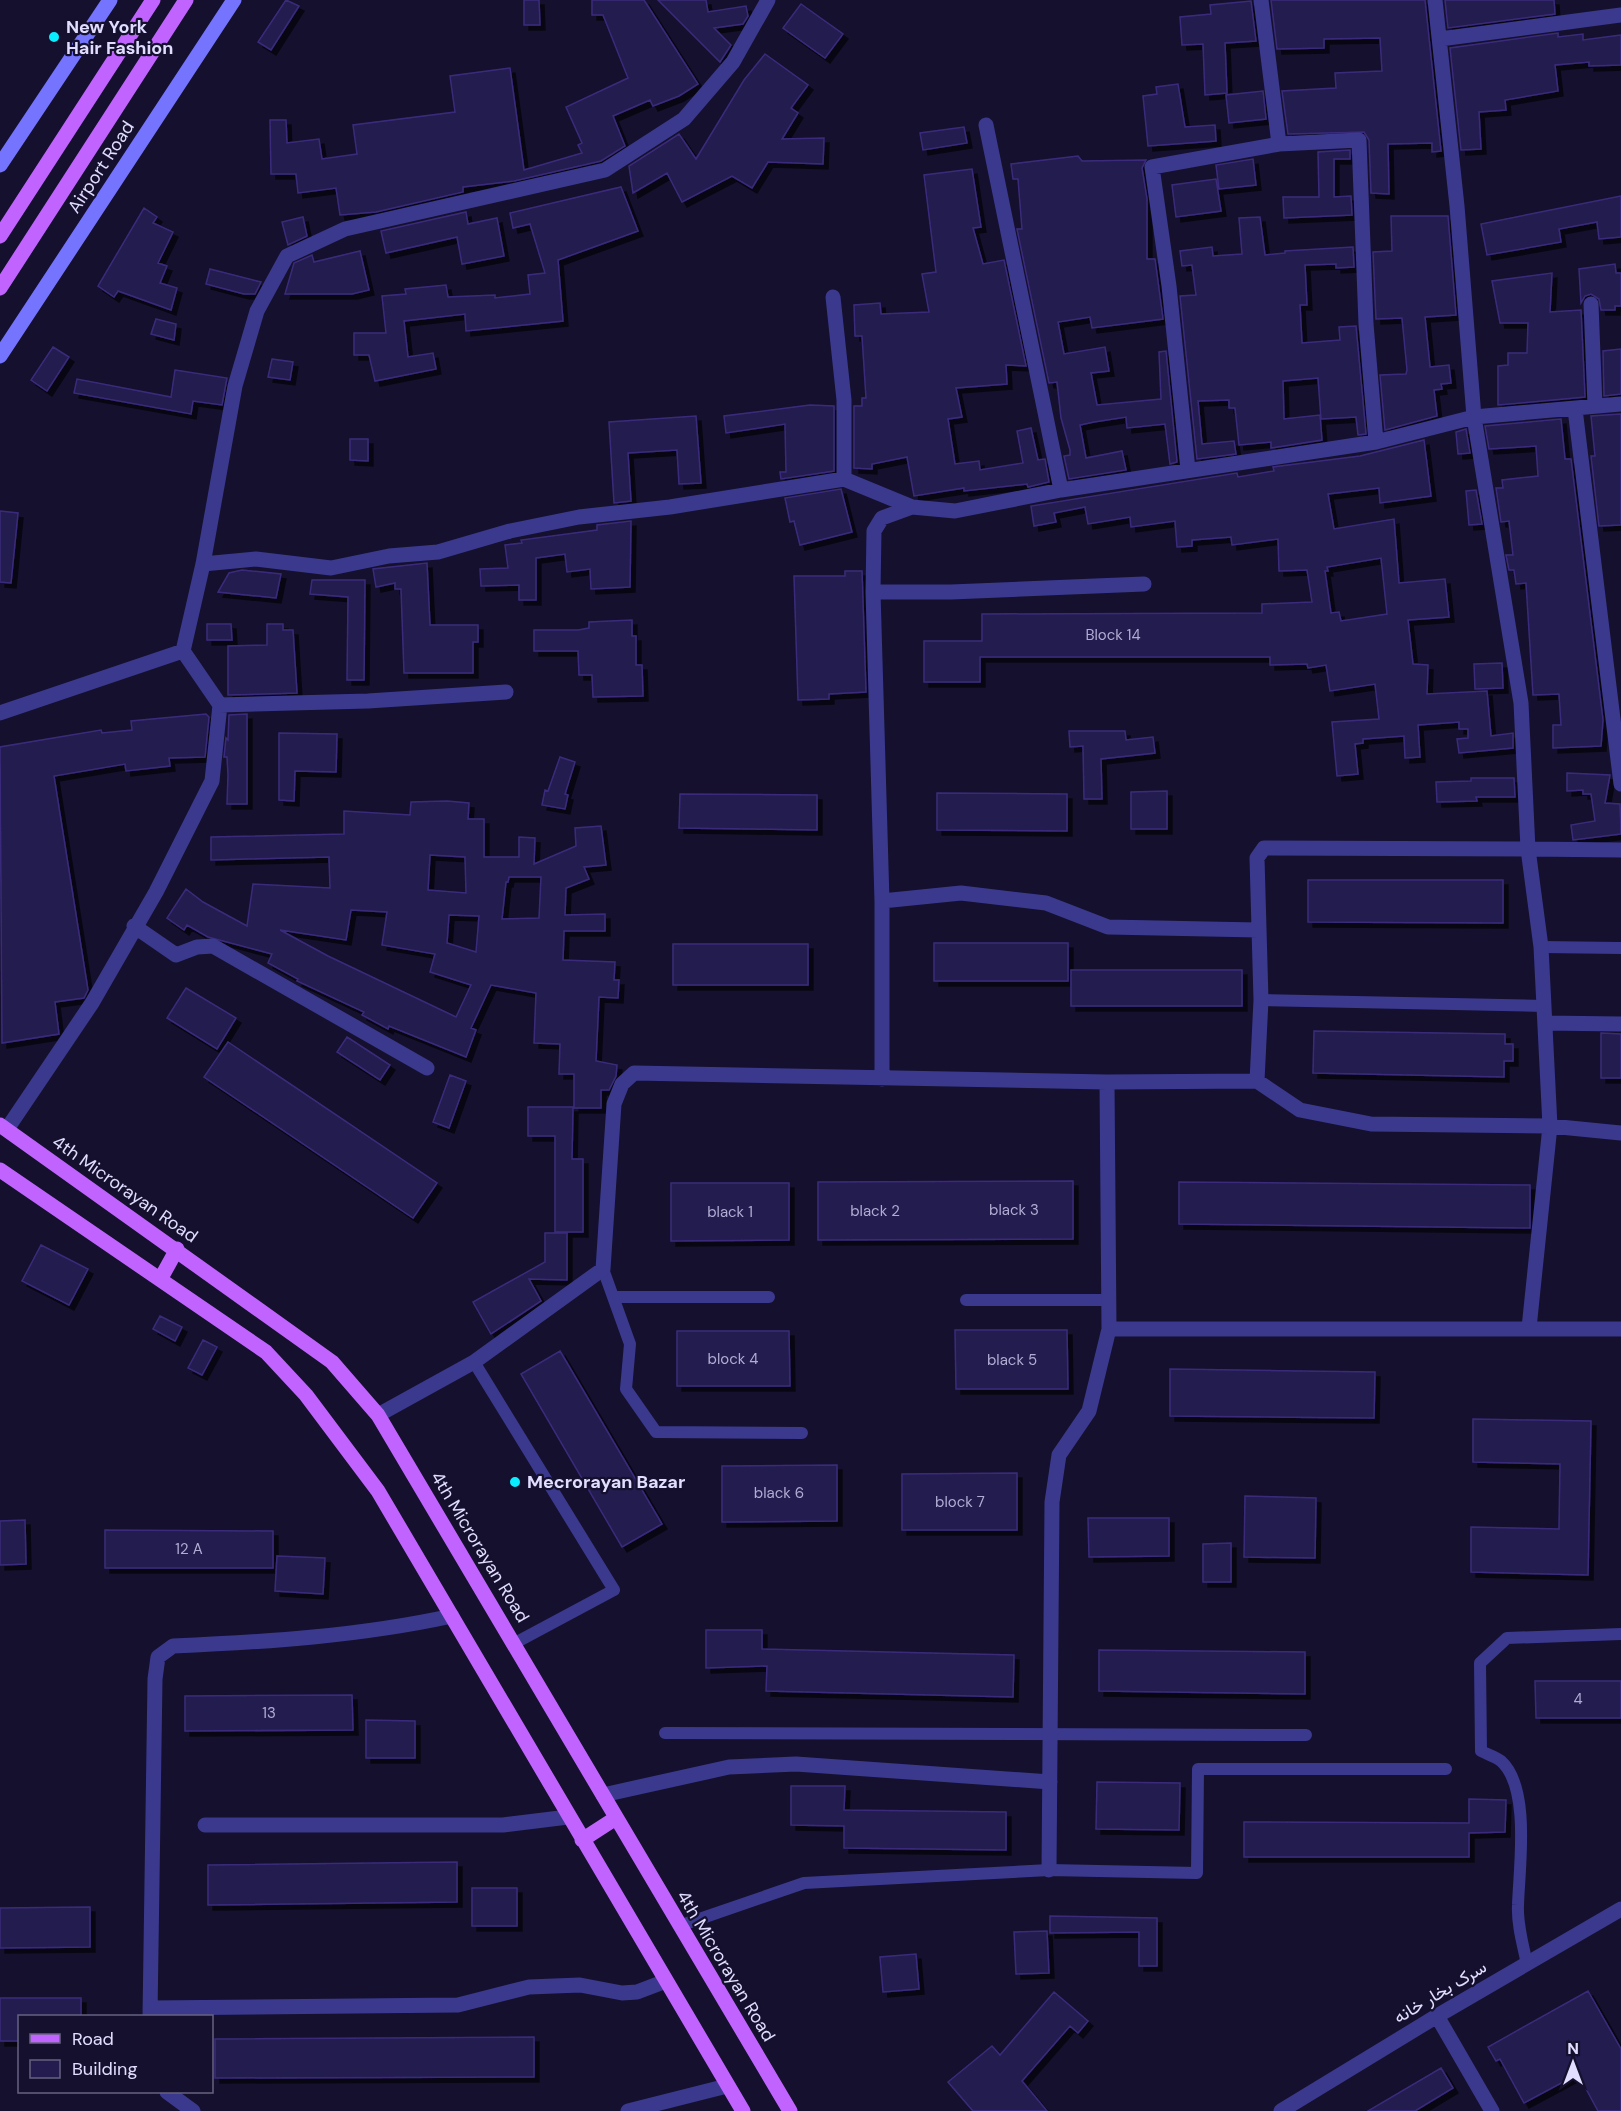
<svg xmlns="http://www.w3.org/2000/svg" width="1621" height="2111" font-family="'DM Sans',Vazirmatn,sans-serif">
	<defs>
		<filter id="shadow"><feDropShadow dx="5" dy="5" stdDeviation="0" flood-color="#0009"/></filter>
	</defs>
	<rect width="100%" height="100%" fill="#15102d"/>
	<path fill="#241b4f" stroke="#3a2c7c" stroke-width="1.5" fill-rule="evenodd" filter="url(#shadow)" d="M 286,0 L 299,6 L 271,50 L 258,42 Z
		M 524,0 L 539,0 L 540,25 L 524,25 Z
		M 592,0 L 644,0 L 698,84 L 679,96 L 653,106 L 650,100 L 613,116 L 625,146 L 601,161 L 514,181 L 463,187 L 463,192 L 376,212 L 340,215 L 336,188 L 298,193 L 296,174 L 271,174 L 270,120 L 286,120 L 287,143 L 319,139 L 322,159 L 357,154 L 353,125 L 455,112 L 450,76 L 510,68 L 524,170 L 582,153 L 578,145 L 582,143 L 566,107 L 628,78 L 603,15 L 592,15 Z
		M 658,0 L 706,0 L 708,12 L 746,6 L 748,16 L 743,24 L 714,28 L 731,45 L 720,62 Z
		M 1271,0 L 1425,0 L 1441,151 L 1432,152 L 1432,143 L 1388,144 L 1389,194 L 1371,193 L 1369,140 L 1364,132 L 1288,134 L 1282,91 L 1336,88 L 1335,73 L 1382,71 L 1380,38 L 1324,39 L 1324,48 L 1277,49 Z
		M 1445,0 L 1554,0 L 1555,14 L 1448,28 Z
		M 1251,1 L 1256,41 L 1225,43 L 1227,93 L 1205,95 L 1203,44 L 1182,45 L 1180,17 L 1211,14 L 1210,5 Z
		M 801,4 L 843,34 L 825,58 L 783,28 Z
		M 1558,33 L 1558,37 L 1583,34 L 1583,40 L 1621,35 L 1621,65 L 1589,66 L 1589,62 L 1555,65 L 1558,91 L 1505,100 L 1506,110 L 1479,112 L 1481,149 L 1461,150 L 1450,48 Z
		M 765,54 L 808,85 L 791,108 L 798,113 L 782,139 L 824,138 L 823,164 L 768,162 L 752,188 L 732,176 L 682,202 L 667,173 L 633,193 L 629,166 L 679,134 L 696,159 L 744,80 Z
		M 1178,84 L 1185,127 L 1215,125 L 1216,141 L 1148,146 L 1143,96 L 1157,94 L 1156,87 Z
		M 1263,91 L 1266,119 L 1229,123 L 1226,95 Z
		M 964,127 L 967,143 L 923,150 L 920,133 Z
		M 1350,150 L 1350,159 L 1334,159 L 1334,197 L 1351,196 L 1352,215 L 1284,218 L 1283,197 L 1319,197 L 1318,152 Z
		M 1078,156 L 1082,161 L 1146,160 L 1142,168 L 1147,199 L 1147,259 L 1155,259 L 1163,319 L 1092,328 L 1090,317 L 1058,322 L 1064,354 L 1105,347 L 1109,371 L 1091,373 L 1097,405 L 1161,399 L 1159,352 L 1166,351 L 1177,462 L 1170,464 L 1165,424 L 1127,428 L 1126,417 L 1094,422 L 1080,425 L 1086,458 L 1122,451 L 1126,470 L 1069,479 L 1064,456 L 1070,455 L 1070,450 L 1061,418 L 1057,382 L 1049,383 L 1017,229 L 1022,229 L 1018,179 L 1013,179 L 1011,164 Z
		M 1253,159 L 1256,185 L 1219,189 L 1216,165 Z
		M 972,169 L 981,227 L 973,228 L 983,264 L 1004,260 L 1026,366 L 1006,365 L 1007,384 L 956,388 L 962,417 L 948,419 L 955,464 L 979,461 L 980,470 L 1023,463 L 1017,431 L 1031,428 L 1038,460 L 1045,459 L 1049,482 L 1028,487 L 1027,484 L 964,491 L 964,488 L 914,496 L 907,457 L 872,464 L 872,469 L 854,468 L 854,406 L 862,406 L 862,398 L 866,398 L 862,336 L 855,336 L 854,305 L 880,303 L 881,314 L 929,312 L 922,274 L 936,272 L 924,175 Z
		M 1216,179 L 1221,211 L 1176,217 L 1172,185 Z
		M 621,187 L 638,231 L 558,260 L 563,321 L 466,331 L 465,314 L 404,321 L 408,357 L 433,353 L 436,369 L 375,381 L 369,355 L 354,355 L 354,333 L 386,333 L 382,296 L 406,294 L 405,289 L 446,285 L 448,297 L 495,295 L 495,298 L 530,294 L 528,275 L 545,273 L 530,224 L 513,228 L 510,213 Z
		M 1621,196 L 1621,237 L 1599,239 L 1597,222 L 1559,229 L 1561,242 L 1487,255 L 1481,224 Z
		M 144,208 L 157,217 L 153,223 L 173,232 L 158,263 L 167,266 L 160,283 L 177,288 L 171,310 L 118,291 L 114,297 L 98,286 Z
		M 466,212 L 468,224 L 497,218 L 504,256 L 462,264 L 457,237 L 386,253 L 381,231 Z
		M 1391,216 L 1448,216 L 1456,315 L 1425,317 L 1430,367 L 1449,365 L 1451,383 L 1441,384 L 1442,389 L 1434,390 L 1437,416 L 1385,430 L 1380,375 L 1406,374 L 1407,370 L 1402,318 L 1376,319 L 1373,252 L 1392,251 Z
		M 303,217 L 307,236 L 288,245 L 282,222 Z
		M 1260,217 L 1265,255 L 1285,253 L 1285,251 L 1353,247 L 1354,267 L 1336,268 L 1336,264 L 1305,265 L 1307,305 L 1300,305 L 1302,343 L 1340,340 L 1339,327 L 1356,326 L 1366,434 L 1358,435 L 1356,417 L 1321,419 L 1318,378 L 1283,381 L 1284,419 L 1320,415 L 1322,440 L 1271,448 L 1271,442 L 1239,445 L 1235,408 L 1229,408 L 1229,400 L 1198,401 L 1202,444 L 1234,441 L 1236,454 L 1197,459 L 1180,296 L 1196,295 L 1192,265 L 1182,266 L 1180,251 L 1212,247 L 1213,256 L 1242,254 L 1239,218 Z
		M 360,251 L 369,290 L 352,294 L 285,294 L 294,263 L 312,255 L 314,262 Z
		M 1615,264 L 1616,273 L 1621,273 L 1621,306 L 1615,306 L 1615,310 L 1601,310 L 1599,299 L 1591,294 L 1585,296 L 1581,303 L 1579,269 Z
		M 210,269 L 261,282 L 255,294 L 244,294 L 206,284 Z
		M 1552,273 L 1550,312 L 1581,310 L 1585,397 L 1498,405 L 1498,366 L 1508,365 L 1508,353 L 1527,353 L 1528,323 L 1500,323 L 1492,281 Z
		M 156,319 L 176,324 L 174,340 L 151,334 Z
		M 53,347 L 69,357 L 47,391 L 31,380 Z
		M 1621,349 L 1621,394 L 1604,396 L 1603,351 Z
		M 272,359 L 293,362 L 290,380 L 268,377 Z
		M 175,370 L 227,378 L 222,405 L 193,401 L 191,414 L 74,393 L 77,379 L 171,397 Z
		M 810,405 L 834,406 L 834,471 L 781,479 L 780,472 L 786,472 L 785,424 L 726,433 L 724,416 Z
		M 1621,414 L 1621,525 L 1599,526 L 1591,456 L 1595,456 L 1591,416 Z
		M 696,416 L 701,483 L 679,484 L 677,450 L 628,453 L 631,501 L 614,503 L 609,422 Z
		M 1561,419 L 1565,459 L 1571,459 L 1603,720 L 1601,746 L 1553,748 L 1553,725 L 1561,725 L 1559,694 L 1533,695 L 1526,583 L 1516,584 L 1514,570 L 1509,570 L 1506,555 L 1513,555 L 1509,521 L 1501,522 L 1496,488 L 1503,488 L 1502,480 L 1538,476 L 1536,446 L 1489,449 L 1485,426 Z
		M 1466,429 L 1470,453 L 1458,454 L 1456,432 Z
		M 350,439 L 368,439 L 368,461 L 350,460 Z
		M 1424,440 L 1431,496 L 1380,503 L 1379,488 L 1328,494 L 1334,529 L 1394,519 L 1399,583 L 1445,579 L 1449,617 L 1408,620 L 1413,664 L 1428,665 L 1427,694 L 1487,691 L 1491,736 L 1513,733 L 1513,748 L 1459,753 L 1457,739 L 1468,738 L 1468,729 L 1459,729 L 1459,722 L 1418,725 L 1420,757 L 1405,758 L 1404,736 L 1363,739 L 1363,743 L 1355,744 L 1358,774 L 1337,776 L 1332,722 L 1379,719 L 1375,684 L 1330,691 L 1326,665 L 1308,668 L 1307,664 L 1270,665 L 1270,657 L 980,657 L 980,682 L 924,682 L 924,641 L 982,641 L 982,614 L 1262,613 L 1262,604 L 1312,602 L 1307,570 L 1279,571 L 1278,539 L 1232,545 L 1231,537 L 1192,540 L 1192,546 L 1177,547 L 1175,521 L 1131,527 L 1130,517 L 1088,524 L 1085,507 L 1054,513 L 1056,522 L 1034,526 L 1031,506 L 1237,473 L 1238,477 L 1274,471 L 1273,467 L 1360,456 ZM 1381,558 L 1387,614 L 1341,621 L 1339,612 L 1331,613 L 1325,571 L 1328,571 L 1327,567 Z
		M 841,489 L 852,532 L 800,545 L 794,521 L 790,522 L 785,498 Z
		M 1476,490 L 1482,524 L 1469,525 L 1466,491 Z
		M 0,511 L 18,513 L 11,583 L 0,582 Z
		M 631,521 L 630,587 L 591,589 L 590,569 L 567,572 L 565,554 L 536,558 L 536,600 L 519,600 L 519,585 L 481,586 L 480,569 L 508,568 L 505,545 L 522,543 L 521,540 L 597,530 L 597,525 Z
		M 427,563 L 430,625 L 478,625 L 478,642 L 473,642 L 473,673 L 404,673 L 401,589 L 395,589 L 395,583 L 376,587 L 373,569 Z
		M 242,570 L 281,574 L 276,598 L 218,592 L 229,573 Z
		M 845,571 L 862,571 L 866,692 L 829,694 L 829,699 L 798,700 L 794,576 L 845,576 Z
		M 312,580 L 365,580 L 364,680 L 347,680 L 348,597 L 310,594 Z
		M 632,620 L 632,636 L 636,636 L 636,665 L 642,665 L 643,696 L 593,697 L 592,675 L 579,675 L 578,651 L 534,651 L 534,630 L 578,630 L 589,628 L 589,622 Z
		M 207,624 L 231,624 L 232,640 L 207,640 Z
		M 267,624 L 283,624 L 283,630 L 293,630 L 297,693 L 228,695 L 228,646 L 267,645 Z
		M 1502,663 L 1503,688 L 1475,689 L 1474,664 Z
		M 206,714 L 209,717 L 205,757 L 169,758 L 170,766 L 126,771 L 125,764 L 54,776 L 88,990 L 84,998 L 55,1002 L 59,1034 L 2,1043 L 0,747 L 101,730 L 102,733 L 132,730 L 131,721 Z
		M 247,714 L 247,804 L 227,804 L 228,775 L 227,757 L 224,757 L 226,738 L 228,740 L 229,715 Z
		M 1069,731 L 1125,731 L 1126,740 L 1153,737 L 1155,753 L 1101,759 L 1102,799 L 1084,799 L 1083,746 L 1070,747 Z
		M 279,733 L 337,734 L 336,772 L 295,771 L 294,801 L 279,800 Z
		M 560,757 L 575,762 L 565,794 L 568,795 L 565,809 L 542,805 L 545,790 L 548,791 Z
		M 1567,773 L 1610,775 L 1605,803 L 1620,804 L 1621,834 L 1573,840 L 1571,825 L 1595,821 L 1591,794 L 1583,794 L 1583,790 L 1567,791 Z
		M 1471,778 L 1514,778 L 1515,797 L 1476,797 L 1477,801 L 1437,802 L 1436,782 L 1471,781 Z
		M 1167,791 L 1167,829 L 1131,829 L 1131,792 Z
		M 937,793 L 1067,794 L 1067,831 L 937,830 Z
		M 680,794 L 817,795 L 817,830 L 679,828 Z
		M 447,801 L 469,803 L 468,819 L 484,819 L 484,857 L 519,857 L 519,837 L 535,838 L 534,864 L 576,846 L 575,828 L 601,826 L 606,865 L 584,867 L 589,879 L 566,888 L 565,915 L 605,914 L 605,931 L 564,931 L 563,960 L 615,962 L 614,980 L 619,980 L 618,998 L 599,997 L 596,1061 L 617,1065 L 616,1076 L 609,1090 L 601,1090 L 601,1108 L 574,1108 L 574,1074 L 559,1074 L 560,1044 L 534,1043 L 536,993 L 491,985 L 471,1028 L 476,1030 L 466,1057 L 389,1026 L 388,1029 L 362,1015 L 364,1012 L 297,981 L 298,979 L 268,963 L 272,954 L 208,937 L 187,925 L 184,930 L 167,918 L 186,889 L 203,902 L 247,926 L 253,884 L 330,888 L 329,857 L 211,860 L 211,837 L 344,834 L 344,811 L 410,815 L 411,802 ZM 430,855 L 465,857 L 466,893 L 428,890 ZM 509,877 L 541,877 L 539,918 L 502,919 L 506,882 L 508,882 ZM 351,910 L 387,912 L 382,945 L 435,954 L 430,972 L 471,985 L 456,1017 L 328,956 L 280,930 L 346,940 ZM 449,915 L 479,916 L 476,952 L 447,943 Z
		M 1308,880 L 1503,880 L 1503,923 L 1308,922 Z
		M 934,943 L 1068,943 L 1068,981 L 934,981 Z
		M 673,944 L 808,944 L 808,985 L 673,985 Z
		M 1071,970 L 1242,970 L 1242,1006 L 1071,1006 Z
		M 186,988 L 236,1018 L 217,1049 L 167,1018 Z
		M 1314,1031 L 1505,1034 L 1505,1044 L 1513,1044 L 1513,1061 L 1504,1061 L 1504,1077 L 1313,1073 Z
		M 1601,1033 L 1621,1034 L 1621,1078 L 1601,1078 Z
		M 347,1037 L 390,1065 L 380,1080 L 337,1052 Z
		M 228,1042 L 437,1183 L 413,1218 L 204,1077 Z
		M 450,1075 L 466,1081 L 449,1128 L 433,1122 Z
		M 528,1107 L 573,1107 L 572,1159 L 583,1159 L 583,1232 L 555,1232 L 555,1136 L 528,1136 Z
		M 1073,1181 L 1073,1239 L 818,1240 L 818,1182 Z
		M 1179,1182 L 1530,1185 L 1530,1228 L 1179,1224 Z
		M 671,1183 L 789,1183 L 789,1240 L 671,1241 Z
		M 545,1233 L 567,1233 L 567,1280 L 529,1279 L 541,1301 L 491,1334 L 473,1302 L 545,1262 Z
		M 41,1245 L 88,1269 L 69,1305 L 22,1281 Z
		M 160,1316 L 182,1327 L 175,1341 L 153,1329 Z
		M 955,1330 L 1067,1330 L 1068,1389 L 956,1389 Z
		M 677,1331 L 789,1331 L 790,1386 L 677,1386 Z
		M 203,1340 L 217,1347 L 202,1375 L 188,1368 Z
		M 560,1351 L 662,1524 L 622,1547 L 521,1374 Z
		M 1170,1369 L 1375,1372 L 1374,1418 L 1170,1416 Z
		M 1473,1419 L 1591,1421 L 1588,1575 L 1471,1572 L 1471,1527 L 1559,1529 L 1560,1464 L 1473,1462 Z
		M 837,1465 L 837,1521 L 722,1522 L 722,1466 Z
		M 1017,1473 L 1017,1530 L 902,1530 L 902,1474 Z
		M 1245,1496 L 1316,1498 L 1315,1558 L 1244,1557 Z
		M 1088,1518 L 1169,1518 L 1169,1556 L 1089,1557 Z
		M 25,1520 L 26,1564 L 0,1565 L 0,1521 Z
		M 105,1530 L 273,1531 L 273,1568 L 105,1568 Z
		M 1231,1543 L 1231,1582 L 1203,1582 L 1203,1544 Z
		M 277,1556 L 325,1558 L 323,1594 L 275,1591 Z
		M 706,1630 L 762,1630 L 762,1649 L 1014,1655 L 1013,1697 L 766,1691 L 767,1666 L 706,1668 Z
		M 1099,1650 L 1305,1652 L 1305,1694 L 1099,1691 Z
		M 1535,1681 L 1621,1681 L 1621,1718 L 1536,1718 Z
		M 352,1695 L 353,1730 L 185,1731 L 185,1696 Z
		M 366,1720 L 415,1721 L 415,1758 L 366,1758 Z
		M 1097,1782 L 1180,1783 L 1179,1830 L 1096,1829 Z
		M 791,1786 L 845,1786 L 844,1810 L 1006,1812 L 1006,1850 L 844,1848 L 844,1826 L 791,1825 Z
		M 1469,1799 L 1506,1800 L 1505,1832 L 1469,1833 L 1469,1857 L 1244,1857 L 1244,1822 L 1469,1823 Z
		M 457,1862 L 457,1902 L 208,1905 L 208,1865 Z
		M 472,1888 L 517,1888 L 517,1926 L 472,1926 Z
		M 90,1907 L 90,1947 L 0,1948 L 0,1908 Z
		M 1050,1916 L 1157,1918 L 1157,1966 L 1139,1966 L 1139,1932 L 1050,1933 Z
		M 1047,1931 L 1049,1973 L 1016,1974 L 1014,1932 Z
		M 916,1954 L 919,1989 L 883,1992 L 880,1957 Z
		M 1588,1991 L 1621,2049 L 1621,2111 L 1598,2111 L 1578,2074 L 1524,2103 L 1500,2059 L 1496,2061 L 1488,2047 Z
		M 1054,1992 L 1088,2021 L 1078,2033 L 1070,2026 L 1022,2081 L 1047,2111 L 973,2111 L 948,2082 L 992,2046 L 1000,2055 Z
		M 0,1998 L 81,1998 L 81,2016 L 20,2016 L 20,2041 L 0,2041 Z
		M 534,2037 L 534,2077 L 215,2078 L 215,2039 Z
		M 1441,2068 L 1453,2088 L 1415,2111 L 1368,2111 Z"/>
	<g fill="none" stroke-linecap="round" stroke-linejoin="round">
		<path stroke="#3a398e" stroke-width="12" d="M 1541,947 L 1621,948
			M 1261,1000 L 1544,1006
			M 603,1269 L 630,1344 L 626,1389 L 656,1432 L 802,1433
			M 614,1297 L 769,1297
			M 966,1300 L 1108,1300
			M 474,1362 L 614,1590 L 515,1643
			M 665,1733 L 1306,1735
			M 679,1926 L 804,1883 L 1049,1870 L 1197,1873 L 1198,1769 L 1446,1769
			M 1527,1964 C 1523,1945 1517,1925 1518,1905 C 1519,1869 1531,1788 1501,1761 C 1496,1757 1487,1754 1481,1751 L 1480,1663 L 1507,1638 L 1621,1634"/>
		<path stroke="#3a398e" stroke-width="15" d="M 1261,0 L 1279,144
			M 1440,39 L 1621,15
			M 986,125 L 1061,490
			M 833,297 L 844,400 L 844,479
			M 1591,304 L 1595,406
			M 1575,409 L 1621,784
			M 1188,470 L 1169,286 L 1152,167 L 1279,144 L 1359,140 L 1366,324 L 1376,442
			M 203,564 L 256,559 L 331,568 L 389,556 L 438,552 L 510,531 L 579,517 L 670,507 L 844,479 L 912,507 L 955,511 L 1061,490 L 1376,442 L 1474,417 L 1621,404
			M 873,592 L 951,592 L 1144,584
			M 220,705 L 368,701 L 506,692
			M 0,713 L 183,651
			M 882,901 L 961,893 L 1046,903 L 1108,927 L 1258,930
			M 134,926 L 176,955 L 197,947 L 213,946 L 427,1068
			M 1545,1023 L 1621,1024
			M 882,1079 L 882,901 L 873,592 L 874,531 L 882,518 L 912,507
			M 1257,1081 L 1261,1000 L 1257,858 L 1264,848 L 1528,849 L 1521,703 L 1474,417 L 1457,206 L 1435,0
			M 7,1129 L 92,1003 L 156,892 L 212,781 L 220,705 L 183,651 L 203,564 L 235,386 L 257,311 L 287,256 L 345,229 L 605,170 L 684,119 L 733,62 L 768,0
			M 1529,1328 L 1550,1126 L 1541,947 L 1528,849 L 1621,850
			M 1109,1329 L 1621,1329
			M 378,1415 L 474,1362 L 603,1269 L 614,1104 L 622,1084 L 634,1073 L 1107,1082 L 1257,1081 L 1300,1110 L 1371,1124 L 1550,1126 L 1621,1133
			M 603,1795 L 729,1767 L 796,1764 L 1050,1782
			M 205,1825 L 503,1825 L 568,1817
			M 1049,1870 L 1052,1502 L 1059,1455 L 1089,1411 L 1109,1329 L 1107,1082
			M 150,2008 L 458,2005 L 529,1987 L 580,1985 L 622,1993 L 637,1992 L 666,1981
			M 150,2016 L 155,1679 L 158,1657 L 173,1646 C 267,1642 360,1636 452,1616
			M 1437,2016 L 1492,2111
			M 167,2092 L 193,2111
			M 628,2111 L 727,2086
			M 1281,2111 L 1437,2016 L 1621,1909"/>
		<path stroke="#7474ff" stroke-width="15" d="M 0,165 L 110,0
			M 0,356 L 234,0"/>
		<path stroke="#c164ff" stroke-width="15" d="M 0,236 L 153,0
			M 0,288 L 186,0
			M 0,1125 L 332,1362 L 378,1415 L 790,2111
			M 0,1170 L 266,1352 L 306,1395 L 378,1491 L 743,2111
			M 161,1278 L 177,1249
			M 582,1840 L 616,1818"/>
	</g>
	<g fill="#09edff" stroke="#15102d" stroke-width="2">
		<circle cx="54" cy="37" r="6"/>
		<circle cx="515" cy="1482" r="6"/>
	</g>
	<g text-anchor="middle" stroke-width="4.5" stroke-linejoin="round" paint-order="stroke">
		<g font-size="15" fill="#b1acd3">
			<text x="1113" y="640">Block 14</text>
			<text x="1014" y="1215">black 3</text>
			<text x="875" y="1216">black 2</text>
			<text x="730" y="1217">black 1</text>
			<text x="733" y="1364">block 4</text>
			<text x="1012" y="1365">black 5</text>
			<text x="779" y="1498">black 6</text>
			<text x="960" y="1507">block 7</text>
			<text x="189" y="1554">12 A</text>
			<text x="1578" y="1704">4</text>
			<text x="269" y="1718">13</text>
		</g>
		<g font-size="18" font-weight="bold" fill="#e0ddff" stroke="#15102d" text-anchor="start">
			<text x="66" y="33">New York<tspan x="66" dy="21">Hair Fashion</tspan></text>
			<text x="527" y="1488">Mecrorayan Bazar</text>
		</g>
		<g font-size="18" fill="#e0ddff" stroke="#15102d">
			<text transform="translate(101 167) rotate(-57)" y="6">Airport Road</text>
			<text transform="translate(125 1189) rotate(35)" y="6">4th Microrayan Road</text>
			<text transform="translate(480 1547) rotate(59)" y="6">4th Microrayan Road</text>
			<text transform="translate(726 1966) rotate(59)" y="6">4th Microrayan Road</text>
			<text transform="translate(1440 1992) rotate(-31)" y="6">سرک بخار خانه</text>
		</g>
	</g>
	<rect x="18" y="2015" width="195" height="78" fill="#15102d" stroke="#666281" stroke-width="1.5"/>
	<rect x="30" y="2034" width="30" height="9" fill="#c164ff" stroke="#666281" stroke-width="1.5"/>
	<text x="72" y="2045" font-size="18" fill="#e0ddff">Road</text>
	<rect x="30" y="2060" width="30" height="18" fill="#241b4f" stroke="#666281" stroke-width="1.5"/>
	<text x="72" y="2075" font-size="18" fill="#e0ddff">Building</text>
	<g transform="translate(1573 2063)" stroke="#15102d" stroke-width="4.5" paint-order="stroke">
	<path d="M0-4.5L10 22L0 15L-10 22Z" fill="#e0ddff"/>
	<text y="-9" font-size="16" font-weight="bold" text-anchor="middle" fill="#e0ddff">N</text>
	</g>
</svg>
